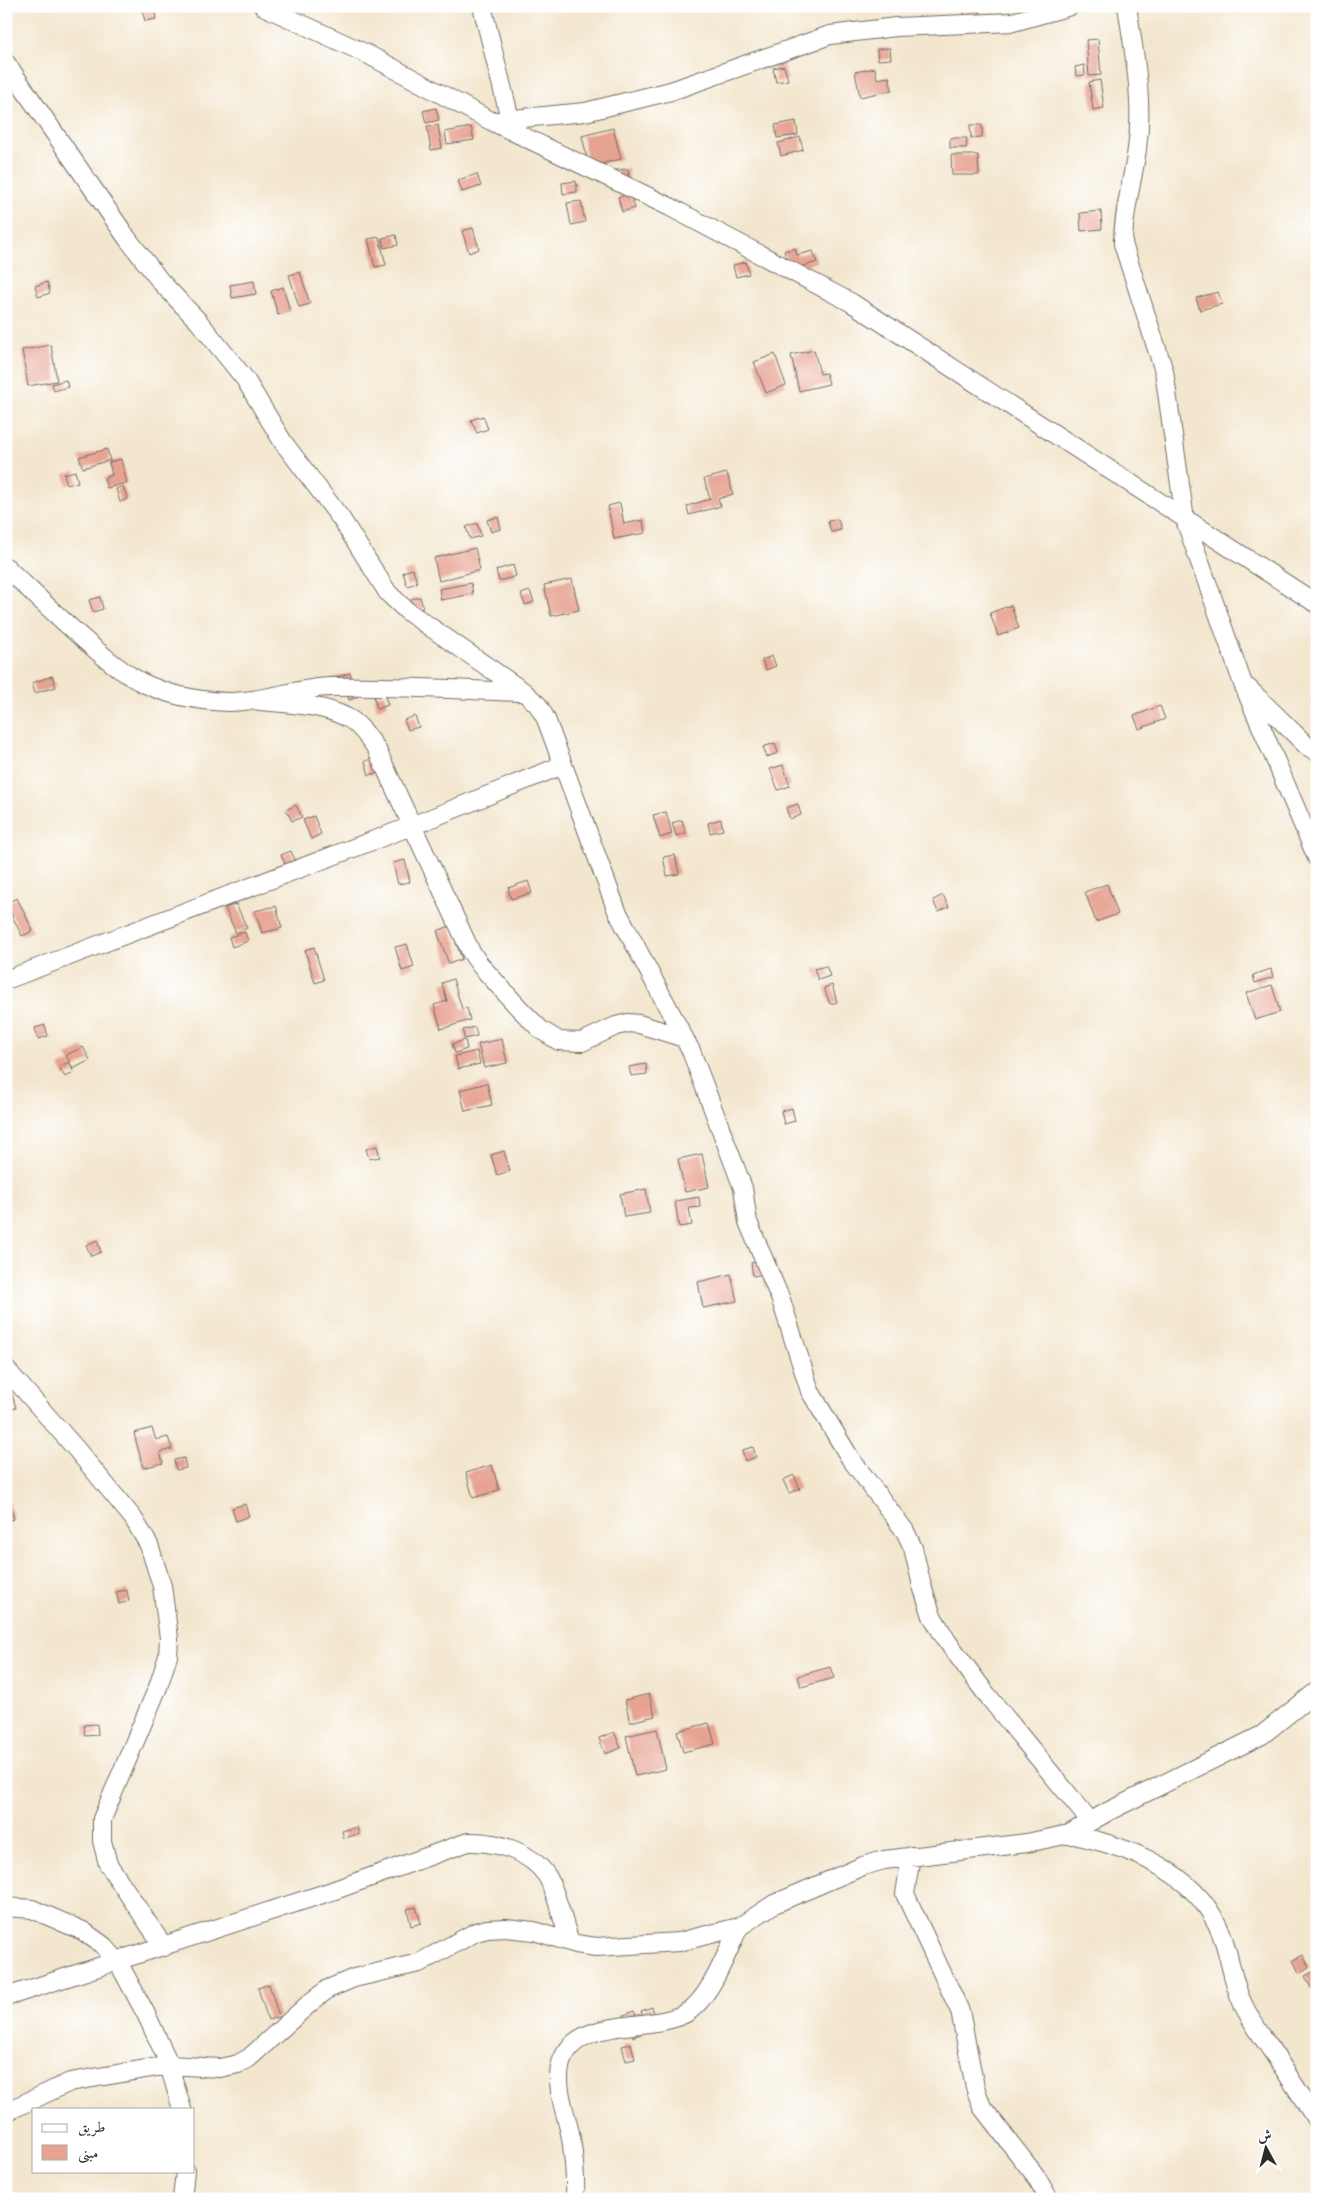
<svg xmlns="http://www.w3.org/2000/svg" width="1323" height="2205" font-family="'Sorts Mill Goudy',Amiri,serif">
	<rect width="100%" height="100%" fill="#fff"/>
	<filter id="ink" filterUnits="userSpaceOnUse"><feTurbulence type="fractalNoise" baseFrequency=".02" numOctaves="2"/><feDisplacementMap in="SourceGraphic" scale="10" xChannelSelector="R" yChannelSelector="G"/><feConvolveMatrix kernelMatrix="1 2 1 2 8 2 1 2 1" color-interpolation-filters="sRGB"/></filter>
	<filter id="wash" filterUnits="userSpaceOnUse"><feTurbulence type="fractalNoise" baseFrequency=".0096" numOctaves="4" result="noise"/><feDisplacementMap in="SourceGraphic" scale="20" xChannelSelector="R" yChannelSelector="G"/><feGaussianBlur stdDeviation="1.12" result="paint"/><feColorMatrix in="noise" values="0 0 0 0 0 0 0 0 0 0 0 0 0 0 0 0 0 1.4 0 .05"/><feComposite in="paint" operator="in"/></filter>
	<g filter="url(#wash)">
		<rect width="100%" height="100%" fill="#f3e6ce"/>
		<g id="blocks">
			<path fill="#e7a392" d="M 154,7 L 156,19 L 145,21 L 142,10 Z
				M 964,11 L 980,11 L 980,26 L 965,26 Z
				M 1098,39 L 1101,75 L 1089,76 L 1086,40 Z
				M 890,48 L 891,59 L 878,60 L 877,49 Z
				M 1084,65 L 1085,75 L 1076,76 L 1075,67 Z
				M 784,66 L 788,80 L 776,82 L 773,68 Z
				M 875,68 L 877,79 L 889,77 L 892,90 L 860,97 L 855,72 Z
				M 1100,80 L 1104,108 L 1093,110 L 1089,82 Z
				M 436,108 L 439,120 L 426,123 L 423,111 Z
				M 796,121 L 798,135 L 777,138 L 775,125 Z
				M 438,125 L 442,148 L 431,150 L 427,126 Z
				M 970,125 L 982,125 L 982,137 L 971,138 Z
				M 471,127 L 474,140 L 447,144 L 445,132 Z
				M 613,128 L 621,159 L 589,167 L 582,136 Z
				M 800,137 L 803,150 L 781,156 L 778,143 Z
				M 950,138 L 967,138 L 966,148 L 950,148 Z
				M 951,155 L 978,155 L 979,175 L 952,175 Z
				M 628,169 L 630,192 L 618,193 L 616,170 Z
				M 477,174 L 481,186 L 462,192 L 458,180 Z
				M 576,181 L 577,192 L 563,194 L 562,183 Z
				M 630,194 L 635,208 L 622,212 L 618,197 Z
				M 581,201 L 585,222 L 571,225 L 567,203 Z
				M 1101,211 L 1102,229 L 1081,231 L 1080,213 Z
				M 473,228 L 479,249 L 469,253 L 462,231 Z
				M 396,235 L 398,245 L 384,248 L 382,238 Z
				M 379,237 L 386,265 L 375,267 L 368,239 Z
				M 795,248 L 797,255 L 813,251 L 817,262 L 790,270 L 784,251 Z
				M 746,262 L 749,274 L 736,277 L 733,265 Z
				M 300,272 L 310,304 L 299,307 L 289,275 Z
				M 254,281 L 256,294 L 232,298 L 230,285 Z
				M 47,282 L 50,293 L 38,297 L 35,286 Z
				M 283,287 L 290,311 L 278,315 L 271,291 Z
				M 1218,292 L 1222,304 L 1200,310 L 1196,298 Z
				M 51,345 L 57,381 L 28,386 L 22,350 Z
				M 814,350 L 820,374 L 826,373 L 829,384 L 799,391 L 791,355 Z
				M 775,354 L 786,385 L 766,393 L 754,362 Z
				M 66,380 L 68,387 L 54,391 L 52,384 Z
				M 483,416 L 488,429 L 477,433 L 471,420 Z
				M 107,449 L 110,460 L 83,468 L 79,457 Z
				M 121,459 L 127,483 L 107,488 L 104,478 L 112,475 L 109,462 Z
				M 75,471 L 78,482 L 67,485 L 64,474 Z
				M 727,473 L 733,494 L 718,499 L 721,506 L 689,515 L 687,506 L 710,499 L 704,479 Z
				M 123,486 L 128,499 L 120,502 L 116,489 Z
				M 620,503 L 624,524 L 643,520 L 645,533 L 614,539 L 608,506 Z
				M 498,517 L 501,529 L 491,532 L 487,520 Z
				M 838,519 L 841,530 L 831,532 L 828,521 Z
				M 477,523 L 481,536 L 470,539 L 466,527 Z
				M 475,548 L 480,570 L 439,581 L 434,558 Z
				M 513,565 L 516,576 L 499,581 L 496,570 Z
				M 413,569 L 417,583 L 407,586 L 403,572 Z
				M 572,579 L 579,610 L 551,616 L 544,585 Z
				M 471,583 L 473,594 L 441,600 L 439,589 Z
				M 530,591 L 534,602 L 525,605 L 521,594 Z
				M 100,597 L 103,609 L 93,612 L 89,600 Z
				M 420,597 L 423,608 L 414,611 L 411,599 Z
				M 1011,605 L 1019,628 L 998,636 L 990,613 Z
				M 772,656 L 776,666 L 766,670 L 762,660 Z
				M 350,673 L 357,697 L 349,700 L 345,689 L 330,679 Z
				M 52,676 L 56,687 L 35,693 L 32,683 Z
				M 384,694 L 388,705 L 377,709 L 374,697 Z
				M 1160,706 L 1165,719 L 1139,729 L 1134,716 Z
				M 415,716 L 419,727 L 408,730 L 404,720 Z
				M 775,743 L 778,753 L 767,757 L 763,747 Z
				M 376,758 L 380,772 L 369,775 L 365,761 Z
				M 783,765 L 790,786 L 778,790 L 770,769 Z
				M 798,804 L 801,815 L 790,819 L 786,808 Z
				M 296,805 L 302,817 L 292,821 L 286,810 Z
				M 666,812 L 672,834 L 660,838 L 653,815 Z
				M 314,816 L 321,834 L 311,839 L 303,820 Z
				M 721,819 L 723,830 L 710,833 L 708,823 Z
				M 682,820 L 686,833 L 676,836 L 672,823 Z
				M 291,851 L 296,862 L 286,866 L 281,855 Z
				M 675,855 L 679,874 L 667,876 L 663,857 Z
				M 405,860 L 410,882 L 398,884 L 393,863 Z
				M 528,881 L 532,893 L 511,899 L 508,888 Z
				M 1107,884 L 1118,914 L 1096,922 L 1085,892 Z
				M 943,895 L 949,907 L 938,912 L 933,900 Z
				M 17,898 L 33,931 L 22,936 L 6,903 Z
				M 236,904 L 247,928 L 236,933 L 225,908 Z
				M 276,906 L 282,928 L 262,933 L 255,911 Z
				M 450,926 L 462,959 L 449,964 L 437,931 Z
				M 245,932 L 248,941 L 232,947 L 229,937 Z
				M 407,944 L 414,967 L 402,971 L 395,947 Z
				M 314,947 L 324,980 L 315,983 L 305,950 Z
				M 826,966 L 830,976 L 818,980 L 814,969 Z
				M 1271,969 L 1273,977 L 1255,983 L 1253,975 Z
				M 453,979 L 462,1009 L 467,1008 L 470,1020 L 441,1029 L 434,1005 L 447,1001 L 442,983 Z
				M 832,985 L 837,1002 L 830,1004 L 824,988 Z
				M 1272,985 L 1280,1012 L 1255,1020 L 1246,993 Z
				M 45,1025 L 48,1036 L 38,1039 L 35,1028 Z
				M 475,1027 L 477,1036 L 464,1039 L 463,1030 Z
				M 502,1039 L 507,1063 L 484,1068 L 478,1044 Z
				M 465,1040 L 467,1049 L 455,1053 L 452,1044 Z
				M 83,1047 L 90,1060 L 73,1069 L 66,1055 Z
				M 477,1051 L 480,1064 L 458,1069 L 455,1056 Z
				M 69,1062 L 74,1073 L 65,1077 L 59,1067 Z
				M 646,1064 L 647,1074 L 631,1076 L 629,1067 Z
				M 487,1083 L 492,1105 L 465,1111 L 460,1090 Z
				M 792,1108 L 795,1121 L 784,1124 L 781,1111 Z
				M 377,1146 L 380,1157 L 369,1159 L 366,1149 Z
				M 504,1151 L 510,1171 L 497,1175 L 491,1155 Z
				M 702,1154 L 709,1187 L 685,1192 L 678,1159 Z
				M 646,1189 L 650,1213 L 624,1217 L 620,1194 Z
				M 699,1197 L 700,1207 L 689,1208 L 692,1225 L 679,1227 L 675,1201 Z
				M 97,1240 L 101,1252 L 91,1256 L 86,1245 Z
				M 775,1259 L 780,1285 L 766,1288 L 763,1274 L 753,1276 L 751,1263 Z
				M 731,1274 L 737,1301 L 703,1308 L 698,1282 Z
				M 11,1390 L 16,1408 L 6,1411 L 6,1391 Z
				M 152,1428 L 156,1440 L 168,1437 L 172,1449 L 160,1452 L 163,1463 L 143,1468 L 134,1433 Z
				M 753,1447 L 756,1457 L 745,1461 L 742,1450 Z
				M 184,1458 L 186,1468 L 176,1470 L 174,1460 Z
				M 492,1465 L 499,1490 L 473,1498 L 466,1473 Z
				M 794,1475 L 800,1489 L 789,1493 L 783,1480 Z
				M 6,1499 L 8,1499 L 14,1519 L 6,1521 Z
				M 245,1504 L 249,1516 L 236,1521 L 232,1508 Z
				M 127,1590 L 129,1601 L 119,1604 L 116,1592 Z
				M 830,1667 L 834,1678 L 801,1687 L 798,1676 Z
				M 649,1694 L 655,1716 L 630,1722 L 625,1700 Z
				M 709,1723 L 715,1744 L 683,1752 L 677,1731 Z
				M 97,1724 L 98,1735 L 85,1736 L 84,1725 Z
				M 657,1729 L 666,1769 L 635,1776 L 626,1736 Z
				M 614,1732 L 621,1748 L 605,1754 L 599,1738 Z
				M 357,1827 L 359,1834 L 344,1838 L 342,1831 Z
				M 416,1907 L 421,1923 L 411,1926 L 407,1909 Z
				M 1303,1955 L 1309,1967 L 1299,1973 L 1293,1960 Z
				M 1315,1971 L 1317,1985 L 1311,1988 L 1305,1976 Z
				M 269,1984 L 279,2017 L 268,2020 L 258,1988 Z
				M 652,2007 L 657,2021 L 646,2025 L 641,2011 Z
				M 634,2011 L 643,2033 L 633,2037 L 624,2015 Z
				M 631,2044 L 635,2059 L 626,2061 L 622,2046 Z"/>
		</g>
	</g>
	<g filter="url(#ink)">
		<use href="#blocks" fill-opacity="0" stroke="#716c64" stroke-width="1"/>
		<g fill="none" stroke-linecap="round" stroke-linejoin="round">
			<g stroke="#716c64" stroke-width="20">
				<path id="minor" d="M 263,6 L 369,55 L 491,121 L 670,207 L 852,303 L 1317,604
					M 482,6 L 510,119
					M 1127,6 C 1134,53 1144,101 1137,149 C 1133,181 1123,211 1123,244 L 1164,371 L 1185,520 L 1243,684 L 1317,858
					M 6,63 L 127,238 L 161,282 L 199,322 L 245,379 L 283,442 L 342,520 L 388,593 L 407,611 L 524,692 L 538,705 L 546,719 L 617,911 L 691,1051 L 743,1188 L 748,1222 L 781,1300 L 810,1391 L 850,1458 L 905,1531 L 913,1548 L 922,1586 L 932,1616 L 947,1641 L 987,1695 L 1090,1821
					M 491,121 L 585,112 L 671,91 L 830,35 L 896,27 L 1013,22 L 1070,6
					M 6,567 C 35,595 64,623 95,649 C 109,661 125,674 141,682 C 169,696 199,701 229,702 C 264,702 296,688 330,687 C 395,685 460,690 524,692
					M 1248,688 L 1307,746 L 1317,752
					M 253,700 C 283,704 319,703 346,717 C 359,723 368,737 376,748 L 471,952 L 481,966 L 519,1008 L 541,1030 L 559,1041 L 582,1042 L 616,1026 L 628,1023 L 639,1024 L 684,1038
					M 6,980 L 414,825 L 563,765
					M 6,1369 L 77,1450 L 133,1518 L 149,1545 L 162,1586 L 169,1638 L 168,1656 L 158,1687 L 102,1819 L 102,1841 L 108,1864 L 164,1947
					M 1069,1834 C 1128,1846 1197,1872 1221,1933 C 1230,1955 1232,1981 1242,2002 C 1250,2020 1261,2035 1272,2051 C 1287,2073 1302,2097 1317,2121
					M 911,1856 L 905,1894 L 960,2011 L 975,2087 L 982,2107 L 1035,2175 L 1049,2199
					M 6,1907 L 32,1909 L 83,1931 L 104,1946 L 118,1962 L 146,2014 L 167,2059 L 182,2109
					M 6,1997 L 332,1891 L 468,1842 C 496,1841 530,1851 547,1876 C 556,1891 564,1925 570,1942
					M 6,2112 L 70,2082 L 169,2065 L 220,2068 L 238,2064 L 249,2058 L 311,2002 L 328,1989 L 354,1978 L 419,1963 L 476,1932 L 487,1929 L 506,1928 L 534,1931 L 576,1944 L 596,1947 L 679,1942 L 739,1927 L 774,1904 L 863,1866 L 884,1860 L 1027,1843 L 1069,1834 L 1109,1811 L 1262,1735 L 1317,1691
					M 182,2199 L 185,2171
					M 575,2199 C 576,2178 574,2159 571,2138 C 567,2115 554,2087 561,2063 C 577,2014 651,2033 686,2013 C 710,1999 727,1952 739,1927"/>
			</g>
			<use href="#minor" stroke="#fff" stroke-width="18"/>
		</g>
	</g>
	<rect width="1323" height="2205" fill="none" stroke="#fff" stroke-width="25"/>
	<rect x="32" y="2108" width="162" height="65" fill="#ffffff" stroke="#aaaaaa"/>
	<rect x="42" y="2124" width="25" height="8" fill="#ffffff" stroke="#aaaaaa"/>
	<text x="78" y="2132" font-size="15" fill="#2b2b2b">طريق</text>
	<rect x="42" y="2145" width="25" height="15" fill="#e7a392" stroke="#aaaaaa"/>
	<text x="78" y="2158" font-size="15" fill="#2b2b2b">مبنى</text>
	<g transform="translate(1266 2148) rotate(353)" stroke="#ffffff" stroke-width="4" paint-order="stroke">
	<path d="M0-4L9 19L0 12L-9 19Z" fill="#2b2b2b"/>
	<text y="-8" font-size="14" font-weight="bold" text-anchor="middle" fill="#2b2b2b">ش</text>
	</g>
</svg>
